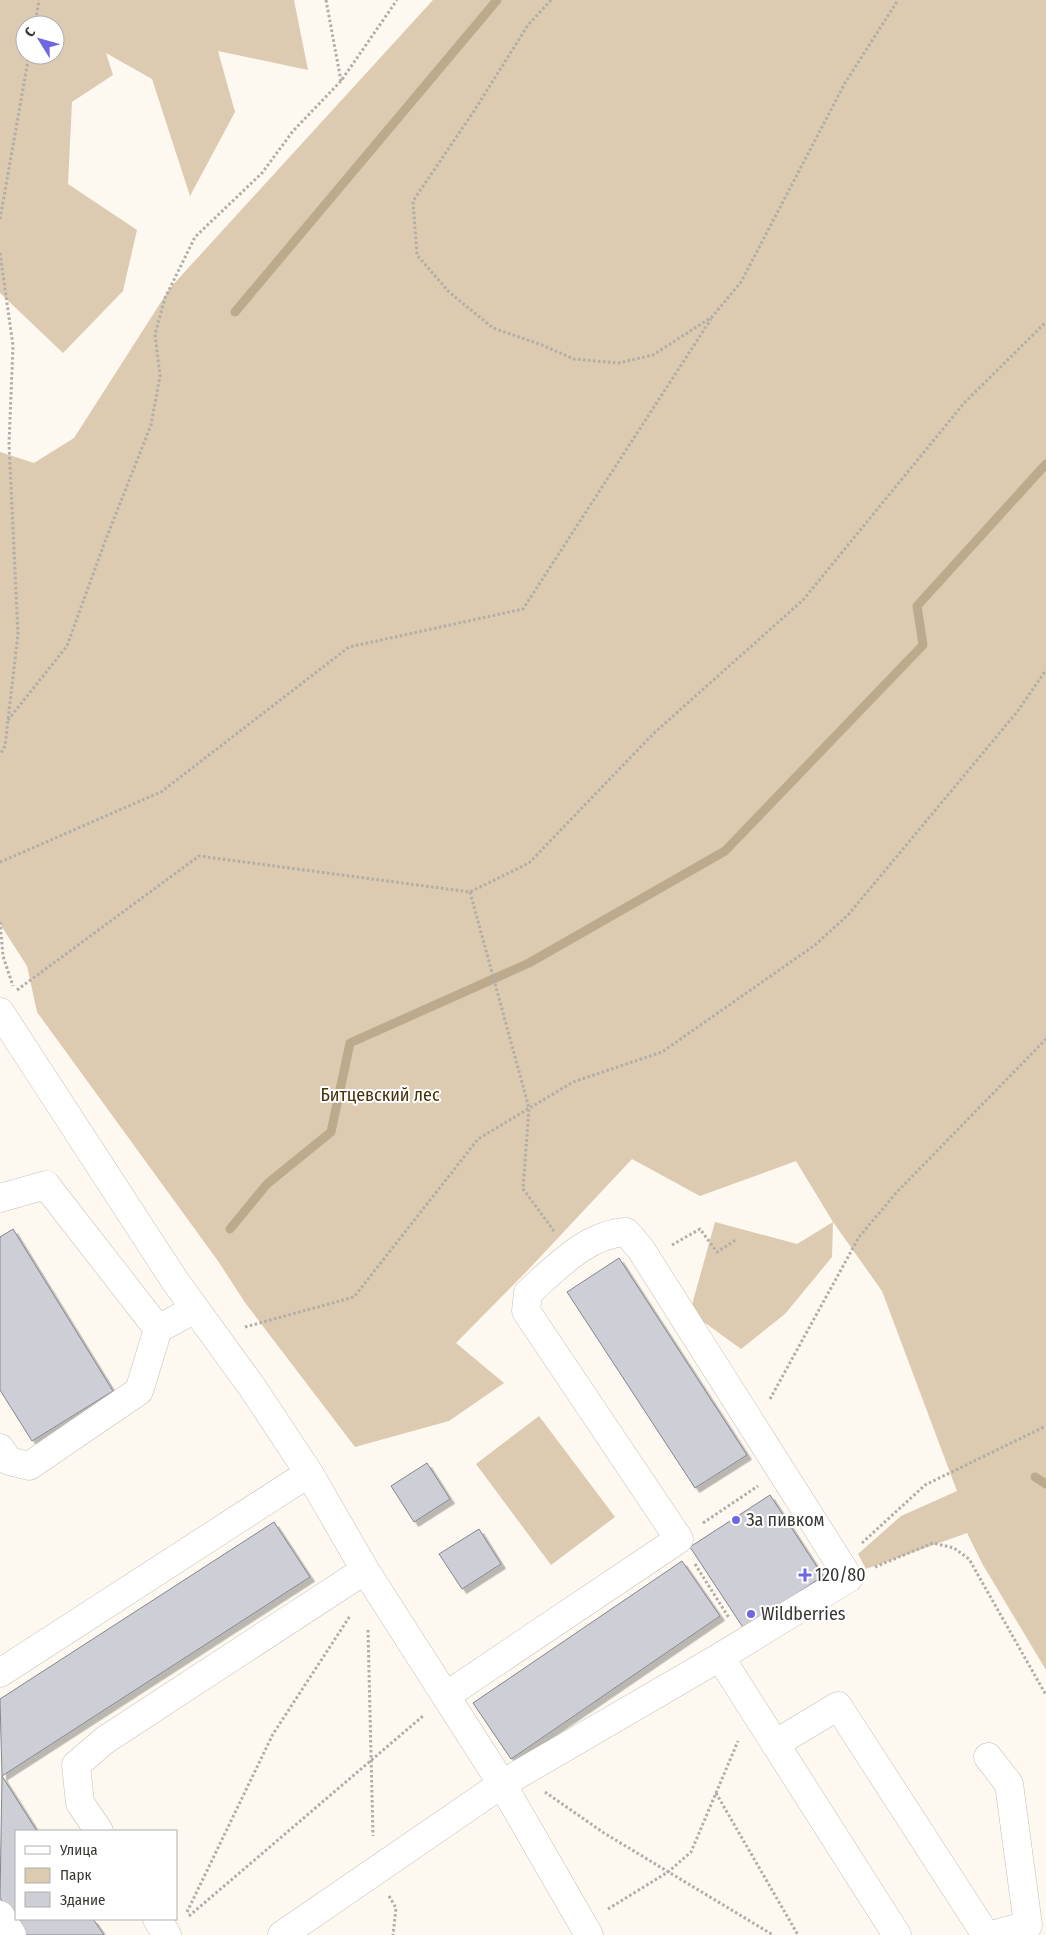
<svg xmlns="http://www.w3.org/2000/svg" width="1046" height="1935" font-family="'Fira Sans Condensed',sans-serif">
	<defs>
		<filter id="shadow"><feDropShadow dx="4.5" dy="4.5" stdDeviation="0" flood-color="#0004"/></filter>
	</defs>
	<rect width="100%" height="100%" fill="#fdf8f0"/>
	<path fill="#dccbb0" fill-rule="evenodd" d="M 0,0 L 294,0 L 308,70 L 218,51 L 235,112 L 190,196 L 152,79 L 106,53 L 113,75 L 72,102 L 68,184 L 137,230 L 123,291 L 63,353 L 0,293 ZM 25,25 L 55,25 L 55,55 L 25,55 Z
		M 433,0 L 1046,0 L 1046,1670 L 983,1565 L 967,1533 L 866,1569 L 858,1554 L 901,1516 L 957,1491 L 882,1291 L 833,1222 L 832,1257 L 785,1314 L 741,1349 L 690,1312 L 715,1222 L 797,1244 L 833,1222 L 796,1161 L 700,1196 L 632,1159 L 527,1271 L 456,1343 L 504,1383 L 449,1421 L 355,1447 L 246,1304 L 218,1261 L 37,1012 L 27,966 L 0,924 L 0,452 L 34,463 L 74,438 L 170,288 Z
		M 539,1416 L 615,1517 L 551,1565 L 476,1464 Z"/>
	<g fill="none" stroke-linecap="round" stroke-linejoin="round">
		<path stroke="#bdaa8d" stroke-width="9" d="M 235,312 L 497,0
			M 230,1229 L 267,1184 L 331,1132 L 350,1043 L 529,963 L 725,851 L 923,645 L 917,606 L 1046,464
			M 1035,1477 L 1046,1484"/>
	</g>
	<path fill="#cdced6" stroke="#85868e" filter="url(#shadow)" d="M 13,1229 L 113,1391 L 32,1441 L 0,1390 L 0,1237 Z
		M 619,1258 L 747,1455 L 695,1488 L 567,1292 Z
		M 427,1463 L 450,1499 L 414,1522 L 391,1486 Z
		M 770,1495 L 823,1576 L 744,1629 L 690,1547 Z
		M 274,1522 L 310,1577 L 2,1776 L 0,1699 Z
		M 479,1529 L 501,1564 L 462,1589 L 439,1554 Z
		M 682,1561 L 720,1616 L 511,1759 L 473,1703 Z
		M 2,1776 L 37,1831 L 16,1831 L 16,1919 L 93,1919 L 104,1935 L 24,1935 L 0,1898 Z"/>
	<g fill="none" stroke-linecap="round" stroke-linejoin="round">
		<g stroke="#c5c0b9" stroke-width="29">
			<path id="minor" d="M 0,1012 L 175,1281 L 252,1387 L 309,1473 L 365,1570 L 502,1784 L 589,1935
				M 0,1198 L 46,1185 L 158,1329
				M 0,1448 L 9,1461 L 29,1466 L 139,1391 L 158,1329 L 195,1309
				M 720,1657 L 897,1935
				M 0,1673 L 309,1473
				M 775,1744 L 838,1706 L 986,1935
				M 988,1757 L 1009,1784 L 1028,1925 L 992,1935
				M 99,1831 L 80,1803 L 76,1765 L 105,1740 L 365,1570
				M 0,1915 L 12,1935
				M 157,1919 L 167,1935
				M 282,1935 L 502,1784 L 720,1657 L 849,1578 L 640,1248 L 626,1232 C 587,1234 556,1268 528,1293 L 526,1311 L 679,1539 L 447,1695"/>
		</g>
		<path stroke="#b1ada7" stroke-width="3" stroke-dasharray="2.5 2.5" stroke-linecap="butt" d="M 326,0 L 341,81
			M 551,0 L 528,25 L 474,111 L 413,201 L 417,255 L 449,292 L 493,328 L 542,345 L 574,359 L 618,363 L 653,355 L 712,317 L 741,282 L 845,83 L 898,0
			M 35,25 L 39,0
			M 0,219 L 29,55
			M 0,253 L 13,346 L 9,444 L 18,634 L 5,746 L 0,755
			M 8,720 L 67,646 L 104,544 L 151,425 L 160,376 L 155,334 L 165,298 L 195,237 L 262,173 L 293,131 L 341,81 L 397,0
			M 0,862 L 161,792 L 349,647 L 523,609 L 711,319
			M 470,892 L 529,1108 L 523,1189 L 554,1231
			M 0,922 L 3,956 L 13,986
			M 17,990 L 199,856 L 470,892 L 529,863 L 653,734 L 803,600 L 965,402 L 1046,322
			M 672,1245 L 700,1229 L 717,1252 L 737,1239
			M 245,1327 L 354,1297 L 478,1139 L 573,1082 L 662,1052 L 815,945 L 848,915 L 1017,712 L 1046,670
			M 770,1399 L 859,1237 L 896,1193 L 1046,1039
			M 703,1523 L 758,1486
			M 862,1543 L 925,1485 L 1046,1426
			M 695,1564 L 729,1618
			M 875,1567 L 933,1543 L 954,1548 L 969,1559 L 1046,1695
			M 368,1630 L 373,1836
			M 545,1792 L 604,1833 L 773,1935
			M 716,1793 L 798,1935
			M 389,1896 L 396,1908 L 393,1935
			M 608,1909 L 668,1872 L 691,1852 L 738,1741
			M 187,1912 L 273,1734 L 350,1616
			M 189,1916 L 423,1716"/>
		<use href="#minor" stroke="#fff" stroke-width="28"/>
	</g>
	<g fill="#6f67e2" stroke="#fff" stroke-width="2">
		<circle cx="736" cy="1520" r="5"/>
		<path d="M802.5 1567.5h5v5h5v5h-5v5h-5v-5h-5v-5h5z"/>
		<circle cx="751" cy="1614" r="5"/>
	</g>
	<g text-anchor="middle" stroke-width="4" stroke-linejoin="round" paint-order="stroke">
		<g font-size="18" fill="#45310a" stroke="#fff">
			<text x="380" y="1101">Битцевский лес</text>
		</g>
		<g font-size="18" fill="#393734" stroke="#fff" text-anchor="start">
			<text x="746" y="1526">За пивком</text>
			<text x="815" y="1581">120/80</text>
			<text x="761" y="1620">Wildberries</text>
		</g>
	</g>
	<rect x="15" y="1830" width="162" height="90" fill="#ffffff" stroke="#b0afae"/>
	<rect x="25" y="1846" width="25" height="8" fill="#ffffff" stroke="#b0afae"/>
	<text x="60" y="1855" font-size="15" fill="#393734">Улица</text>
	<rect x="25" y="1868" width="25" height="15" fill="#dccbb0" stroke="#b0afae"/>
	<text x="60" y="1880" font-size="15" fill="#393734">Парк</text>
	<rect x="25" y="1892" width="25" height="15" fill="#cdced6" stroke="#b0afae"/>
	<text x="60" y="1905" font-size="15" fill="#393734">Здание</text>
	<g transform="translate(40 40) rotate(307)"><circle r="24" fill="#ffffff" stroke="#b0afae"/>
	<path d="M0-4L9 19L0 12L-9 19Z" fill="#6f67e2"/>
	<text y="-8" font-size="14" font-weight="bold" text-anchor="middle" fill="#393734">С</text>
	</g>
</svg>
